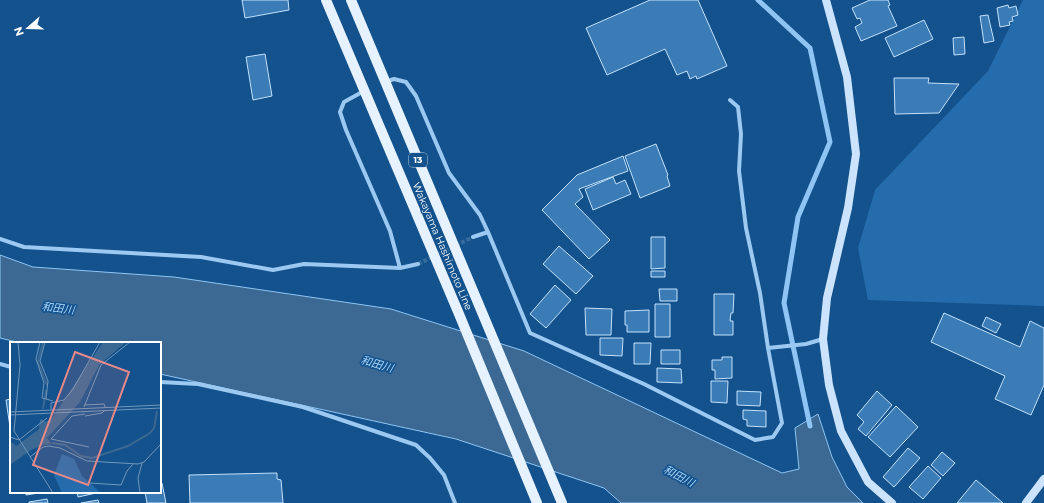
<svg xmlns="http://www.w3.org/2000/svg" width="1044" height="503" font-family="Montserrat,'Noto Sans JP',sans-serif">
	<rect width="100%" height="100%" fill="#13528d"/>
	<path fill="#256cac" d="M 1023,0 L 1044,0 L 1044,306 L 868,300 L 858,248 L 875,190 L 988,71 Z"/>
	<path fill="#3b6994" stroke="#8ec5f4" d="M 0,255 L 33,267 L 174,277 L 391,309 L 524,351 L 782,473 L 799,469 L 795,428 L 818,414 L 832,457 L 847,487 L 863,503 L 621,503 L 604,488 L 456,439 L 160,374 L 160,343 L 21,343 L 0,338 Z"/>
	<g fill="none" stroke-linecap="round" stroke-linejoin="round">
		<path stroke="#8ec5f4" stroke-width="5" d="M 758,0 L 810,48 L 830,142 L 798,217 L 784,303 L 810,426"/>
	</g>
	<path fill="#3c7cb6" stroke="#c3e1fc" d="M 242,0 L 288,0 L 289,10 L 245,18 Z
		M 650,0 L 698,0 L 727,66 L 697,79 L 696,76 L 690,79 L 687,71 L 677,75 L 665,49 L 607,75 L 586,28 Z
		M 870,0 L 888,0 L 890,5 L 888,6 L 897,26 L 861,41 L 855,27 L 862,23 L 860,18 L 857,19 L 852,8 Z
		M 1008,5 L 1009,8 L 1016,6 L 1018,15 L 1012,17 L 1013,21 L 1009,22 L 1010,25 L 1000,27 L 997,8 Z
		M 988,15 L 994,41 L 984,43 L 980,16 Z
		M 924,20 L 933,39 L 894,57 L 885,38 Z
		M 964,37 L 965,54 L 954,55 L 953,38 Z
		M 265,54 L 272,96 L 253,100 L 246,57 Z
		M 894,78 L 929,78 L 928,83 L 959,84 L 939,113 L 895,114 Z
		M 656,144 L 668,175 L 667,176 L 670,186 L 640,198 L 625,156 Z
		M 623,156 L 628,171 L 579,189 L 583,197 L 575,204 L 610,240 L 589,259 L 542,210 L 577,175 Z
		M 613,177 L 616,184 L 625,180 L 631,194 L 593,210 L 585,189 Z
		M 651,237 L 665,237 L 665,268 L 651,269 Z
		M 559,246 L 593,276 L 576,294 L 543,264 Z
		M 651,271 L 665,271 L 665,277 L 651,277 Z
		M 555,285 L 571,300 L 546,328 L 530,314 Z
		M 659,289 L 677,289 L 677,301 L 660,301 Z
		M 714,294 L 734,294 L 733,313 L 731,313 L 730,321 L 733,321 L 733,335 L 714,335 Z
		M 655,304 L 670,304 L 670,337 L 655,337 Z
		M 585,308 L 612,309 L 611,335 L 586,335 Z
		M 649,310 L 649,332 L 627,332 L 627,325 L 625,325 L 625,311 Z
		M 944,313 L 1020,347 L 1030,321 L 1044,328 L 1044,385 L 1031,415 L 995,399 L 1005,376 L 931,342 Z
		M 986,317 L 1001,324 L 996,333 L 982,326 Z
		M 600,338 L 623,338 L 622,356 L 600,355 Z
		M 634,343 L 651,343 L 650,364 L 634,364 Z
		M 661,350 L 680,350 L 680,364 L 661,364 Z
		M 722,357 L 732,357 L 732,378 L 715,379 L 715,370 L 712,370 L 712,360 L 722,360 Z
		M 657,368 L 681,369 L 682,383 L 657,382 Z
		M 711,381 L 728,381 L 727,403 L 711,402 Z
		M 737,391 L 761,392 L 760,406 L 737,405 Z
		M 877,391 L 892,405 L 866,436 L 858,429 L 864,422 L 857,415 Z
		M 11,399 L 11,426 L 10,427 L 6,400 Z
		M 896,406 L 918,427 L 890,457 L 868,437 Z
		M 743,410 L 766,411 L 766,427 L 747,426 L 747,420 L 743,419 Z
		M 908,448 L 920,458 L 894,487 L 883,477 Z
		M 942,452 L 955,463 L 943,476 L 931,465 Z
		M 928,466 L 941,478 L 923,499 L 909,487 Z
		M 277,473 L 277,479 L 281,480 L 283,503 L 190,503 L 189,475 Z
		M 976,480 L 1003,503 L 957,503 Z
		M 160,483 L 162,483 L 166,503 L 147,503 L 145,492 L 160,492 Z
		M 26,492 L 45,492 L 26,495 Z
		M 77,492 L 96,492 L 96,493 L 78,497 Z
		M 47,499 L 48,503 L 29,503 L 29,502 Z
		M 98,500 L 99,503 L 81,503 Z"/>
	<g fill="none" stroke-linecap="round" stroke-linejoin="round">
		<path stroke="#366c9e" stroke-width="4" stroke-dasharray="4 2" stroke-linecap="butt" d="M 418,264 L 473,237"/>
		<path stroke="#9cc9f1" stroke-width="4" d="M 385,82 L 394,79 L 406,82 L 416,96 L 449,173 L 480,215 L 488,232
			M 364,91 L 344,102 L 340,112 L 346,130 L 390,231 L 400,268
			M 473,237 L 488,232 L 530,333 L 644,384 L 755,440 L 773,437 L 782,423 L 768,348 L 760,293 L 746,228 L 739,171 L 741,134 L 738,107 L 730,100
			M 0,239 L 24,247 L 201,257 L 273,270 L 304,264 L 400,268 L 418,264
			M 768,348 L 806,344 L 823,339
			M 0,364 L 11,367
			M 160,382 L 198,384 L 303,407 L 416,445 L 430,458 L 444,475 L 455,503"/>
		<path stroke="#cbe3fc" stroke-width="8" d="M 826,0 L 847,77 L 856,154 L 848,208 L 827,298 L 823,339 L 829,385 L 841,431 L 868,482 L 892,503
			M 1026,503 L 1044,479"/>
		<path stroke="#e6f2ff" stroke-width="10" d="M 326,0 L 459,314 L 537,503
			M 351,0 L 562,503"/>
	</g>
	<g text-anchor="middle" stroke-width="3" stroke-linejoin="round" paint-order="stroke">
		<rect fill="#13528d" stroke="#b8cbdd" stroke-width="1" x="409" y="153" width="18" height="14" rx="3"/>
		<g font-size="9" font-weight="bold" fill="#fff">
			<text x="418" y="163">13</text>
		</g>
		<g font-size="10" fill="#fff" stroke="#13528d">
			<text transform="translate(443 246) rotate(67)" y="4">Wakayama Hashimoto Line</text>
		</g>
		<g font-size="11" font-style="italic" fill="#a8d3f8" stroke="#13528d">
			<text transform="translate(58 308) rotate(7)" y="4">和田川</text>
			<text transform="translate(377 364) rotate(16)" y="4">和田川</text>
			<text transform="translate(679 476) rotate(28)" y="4">和田川</text>
		</g>
	</g>
	<g transform="translate(10 342)">
		<rect width="151" height="151" fill="#13528d"/>
		<path d="M 52,112 L 64,117 L 72,134 L 91,151 L 52,151 L 44,133 Z" fill="#256cac"/>
		<path d="M 93,0 L 116,0 L 89,23 L 70,60 L 37,96 L 42,102 L 33,103 L 21,108 L 0,123 L 0,102 L 2,100 L 6,104 L 29,87 L 30,78 L 32,77 L 35,80 L 42,76 Z" fill="#3b6994"/>
		<path fill="none" stroke="#3b6994" stroke-width="2" d="M 33,0 L 28,20 L 37,43M 33,67 L 36,48M 42,101 L 55,103 L 71,114 L 82,116 L 118,104 L 140,91 L 144,86 L 147,69"/>
		<path fill="none" stroke="#7197bb" stroke-width="1" d="M 8,0 L 10,23 L 4,89 L 43,151M 30,0 L 26,17 L 34,41 L 32,56 L 36,57M 35,0 L 30,19 L 38,39 L 36,57 L 43,59M 74,63 L 94,62 L 95,65M 74,65 L 91,23 L 120,0M 41,68 L 41,61 L 54,58 L 63,47 L 90,0M 0,70 L 151,63M 75,72 L 62,74 L 41,97 L 79,105M 0,73 L 151,66M 75,74 L 92,71 L 95,68M 0,95 L 9,98 L 37,76M 20,115 L 33,105 L 39,104 L 50,106 L 77,119 L 128,122 L 134,120 L 151,102M 80,141 L 111,143 L 117,129 L 123,122M 130,151 L 128,136 L 132,121"/>
		<path fill="#e88989" fill-opacity="0.15" stroke="#e88989" stroke-width="2" d="M 65,10 L 119,30 L 78,143 L 23,123 Z"/>
		<rect width="151" height="151" fill="none" stroke="#fff" stroke-width="2"/>
	</g>
	<g transform="translate(28 28) rotate(250)" stroke="#13528d" stroke-width="3" paint-order="stroke">
	<path d="M0-3L7 15L0 10L-7 15Z" fill="#ffffff"/>
	<text y="-6" font-size="11" font-weight="bold" text-anchor="middle" fill="#ffffff">N</text>
	</g>
</svg>
